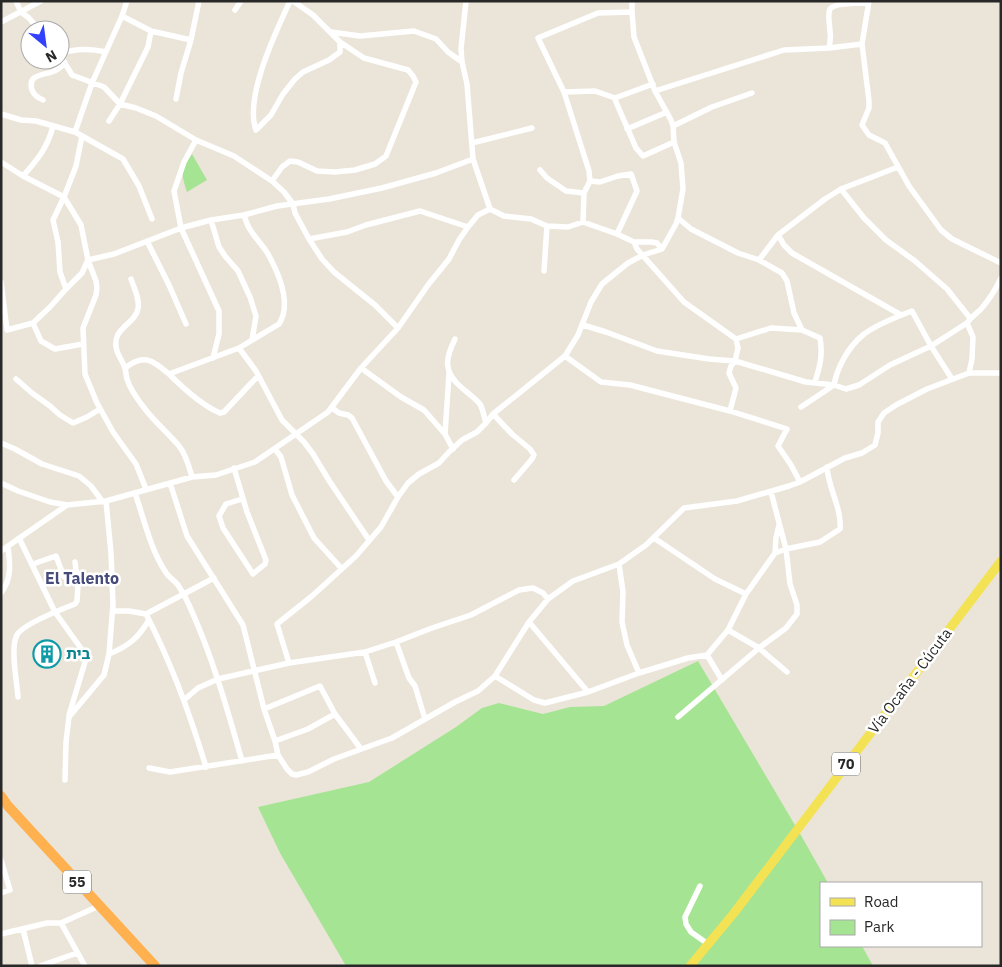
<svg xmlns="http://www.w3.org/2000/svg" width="1002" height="967" font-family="'IBM Plex Sans','Noto Sans Hebrew',sans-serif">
	<rect width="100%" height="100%" fill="#ebe5d9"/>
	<path fill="#a5e493" d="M 192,154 L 207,180 L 187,192 C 181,173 180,171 192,154 Z
		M 698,661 L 802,837 L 828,883 L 821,883 L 821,946 L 862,946 L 873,966 L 346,966 L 280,853 L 258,807 L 369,782 L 456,727 L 482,708 L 499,703 L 543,714 L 570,707 L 604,706 Z"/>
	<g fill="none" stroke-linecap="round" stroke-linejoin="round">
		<path stroke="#fff" stroke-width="5.5" d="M 16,1 L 21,12 L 29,18 L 39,30
			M 290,1 C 276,32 244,97 256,130 L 271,115 L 283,94 L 295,79 L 303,72 L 329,60 L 340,52 L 340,42
			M 466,1 L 461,49 L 462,62 L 467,84 L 473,159 L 490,209 L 504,216 L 531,219 L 547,226 L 568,227 L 583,222 L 617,234 L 634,242 L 651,242 L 657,243 L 662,249
			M 869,1 L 862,44 L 869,101 L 869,108 L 862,125 L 869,135 L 885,143 L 909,186 L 941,230 L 952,239 L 1001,263
			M 235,10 L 241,1
			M 122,16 L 151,31 L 191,40
			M 1,22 L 41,1
			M 331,32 L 360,36 L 414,31 L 436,39 L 448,52 L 462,62
			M 829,48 C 830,43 831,37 830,32 C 830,25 827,15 830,9 C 834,3 861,3 868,3
			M 60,53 C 78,49 88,48 106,52
			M 60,55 L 72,75 L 104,87 L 120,104 L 136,108 L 156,116 L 196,140 L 234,156 L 272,181 L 284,192 L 293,204 L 295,213 L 309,239 L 322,259 L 334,272 L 375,305 L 398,328
			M 655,91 L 784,50 L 829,48 L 862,44
			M 564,92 L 595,91 L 615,98 L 653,84
			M 615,98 L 616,102 L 636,148 L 643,156 L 674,142
			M 176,99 L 181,73 L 191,40 L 199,1
			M 43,100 C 38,98 34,95 32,90 C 27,74 44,75 52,72 C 58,70 61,67 65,63
			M 1,114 L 21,120 L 36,121 L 75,132 L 123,159 L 139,186 L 152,219
			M 109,121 L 120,104 L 148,47 L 151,31
			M 673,126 L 712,107 L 752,93
			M 627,129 L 667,112
			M 75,132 L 92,83 L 122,16 L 127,1
			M 196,140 L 184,162 L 174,191 L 181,228 L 219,311 L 219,334 L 213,358
			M 472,143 L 532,128
			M 1,162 L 23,176 L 64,197 L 81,225 L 88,260 L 96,281 L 97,288 L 96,295 L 83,328 L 85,374 L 97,403 L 113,432 L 136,464 L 146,489
			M 540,170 L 547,178 L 566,191 L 584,193 L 583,222
			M 23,176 C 37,160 48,147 53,126
			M 272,181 L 282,167 L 290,161 L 298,162 L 317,171 L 335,172 L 355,170 L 375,164 L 386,156 L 416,82 L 413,76 L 408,70 L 364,58 L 340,42 L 313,15 L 293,1
			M 841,189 L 864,218 L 886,240 L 915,261 L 947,289 L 970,318
			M 584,193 L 590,181
			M 678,218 L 691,229 L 738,253 L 759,260 L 782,273 L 787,281 L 794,313 L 802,330 L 820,338 C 823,355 820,366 815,382
			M 211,220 L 219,247 L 225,256 L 238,271 L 250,297 L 256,316 L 252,340
			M 617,234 L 637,191 L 631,174 L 618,176 L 600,182 L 590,181 L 589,171 L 564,92 L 538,38 L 598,13 L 632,12
			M 778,235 L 784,245 L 792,253 L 901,315
			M 309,239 L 347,232 L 366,225 L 420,211 L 468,227
			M 147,241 L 169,285 L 186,324
			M 634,242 L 637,249 L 684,302 L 736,339 L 738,348 L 735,361 L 731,366 L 729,373 L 736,388 L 730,411
			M 759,260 L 778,235 L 825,199 L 841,189 L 898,167
			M 544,271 L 547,226
			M 131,279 C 134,288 140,299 138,309 C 135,325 110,328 117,351 C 119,357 123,362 125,368 C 126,372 126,376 127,379 C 130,390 138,400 145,409 C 155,422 168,433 179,446 C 186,454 189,467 192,477
			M 1,282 L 7,330 L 33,323 L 50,307 L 66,289 L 82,273 L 88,260 L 114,254 L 181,228 L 211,220 L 244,215 L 277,206 L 329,199 L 382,188 L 436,173 L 473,159
			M 66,289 L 60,272 L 58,242 L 53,220 L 64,197 L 76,166 L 82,136
			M 33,323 L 41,341 L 55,349 L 83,344
			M 967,323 L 973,337 L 972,359 L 969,373
			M 583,325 L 606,332 L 657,351 L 709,359 L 735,361 L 806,382 L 834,385 L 846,389 L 859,385 L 890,365 L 931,346 L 967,323 C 971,317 976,314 981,309 C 989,300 996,289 1001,278
			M 455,339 C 445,359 443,372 462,388 C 468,393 475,398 480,404 C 483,409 484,417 486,423
			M 736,339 L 771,328 L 802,330
			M 239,348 L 256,371 L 282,420 L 304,442 L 313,454 L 330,482 L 369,540
			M 565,356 L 601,382 L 630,385 L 730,411 L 787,429 L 778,446 L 791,465 L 800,482
			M 125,368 C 144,353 152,360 169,374 L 239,348 L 279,324 C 292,304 279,274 268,254 C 262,244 253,236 248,226 C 246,222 245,218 244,215
			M 361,368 L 401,397 L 424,410 L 445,434
			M 169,374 C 182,387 203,406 220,413 L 224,412 L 258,376
			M 449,374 L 445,434 L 453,449
			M 16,379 L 32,393 L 50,406 L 60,415 L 73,423 L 87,417 L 100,409
			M 801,407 L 834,385 C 837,368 848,347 863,335 C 875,325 896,317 912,311 L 931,346 L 952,379
			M 332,408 L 339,413 L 348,415 L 352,418 L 386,481 L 398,497
			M 493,414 L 512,434 L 530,449 L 534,455 L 532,459 L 514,480
			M 1,443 L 15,449 L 42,464 L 79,476 L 91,486 L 102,501
			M 275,449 L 281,457 L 292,495 L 314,538 L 342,569
			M 234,468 L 247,512 L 266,560 L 265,564 L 253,574 L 223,528 L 219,516 L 226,504 L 242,499
			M 1,483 L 18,491 L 50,502 L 67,505 L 106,501 L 192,477 L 216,475 L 255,462 L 328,412 L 361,368 L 398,328 L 428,285 L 449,259 L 459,240 L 468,227 L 478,215 L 490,209
			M 170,483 L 187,536 L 243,625 L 264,709 L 275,741 L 278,755 L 287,769 L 292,774 L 296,775 L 308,772 L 334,759 L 392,738 L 455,702 L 478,691 L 495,676 L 529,622 L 548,599 L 573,581 L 619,564 L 646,545 L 684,508 L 737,501 L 789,486 L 800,482 L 845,458 L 862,453 L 875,445 L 878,433 L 878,422 L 884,413 L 896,405 L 927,389 L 969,373 L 1001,373
			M 135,493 C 144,519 150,548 165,571 C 168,577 174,580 178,585 C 182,591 186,598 189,605 C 212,655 227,708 242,761
			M 19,538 L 55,612 L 85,654 L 85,662 L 69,715
			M 654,538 L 715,579 L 746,594
			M 1,551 L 67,505
			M 775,553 L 786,549 L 820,542 L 840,529 C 842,508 828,488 827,467
			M 33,564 L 56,556 L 64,577 L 77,574
			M 619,564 L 623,592 L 622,622 L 627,645 L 639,673
			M 1,593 C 12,579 10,563 8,547
			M 113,611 L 129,611 L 146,614 L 214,578
			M 146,614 C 172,664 190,714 206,767
			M 529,622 L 588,692
			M 728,630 L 759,648 L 787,672
			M 396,642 L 409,678 L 415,686 L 425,719
			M 365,652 L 375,683
			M 109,654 C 129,646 138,638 149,620
			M 707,655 L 722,680
			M 289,663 L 277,624 L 312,596 L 356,556 L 381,527 L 398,497 L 408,483 L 419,474 L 439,463 L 449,452 L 462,440 L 477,432 L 486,423 L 493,414 L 565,356 L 578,335 L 591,302 L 602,284 L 628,263 L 643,255 L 662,249 L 676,224 L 678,218 L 683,189 L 681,163 L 674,142 L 673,126 L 671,120 L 655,91 L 634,37 L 632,12 L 632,1
			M 495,676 L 534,700 L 545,703 L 588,692 L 639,673 L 688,658 L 707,655 L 728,630 L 746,594 L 775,553 L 776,538 L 779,525
			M 18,697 C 17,682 10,647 17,635 C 23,624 62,609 75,604 L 77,601 L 78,585 L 75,562
			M 184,700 L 198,688 L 218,679 L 289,663 L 365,652 L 396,642 L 432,628 L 471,615 L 519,590 L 533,588 L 543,593 L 548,599
			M 264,709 L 320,686 L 335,714 L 361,749
			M 678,717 L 759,648 L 786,628 L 797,614 L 797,605 L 790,584 L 786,549 L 771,492
			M 275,741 L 308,729 L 335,714
			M 149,768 L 170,772 L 278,755
			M 65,780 L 66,742 L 69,717 L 104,675 L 109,654 L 113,604 L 111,553 L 106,501
			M 1,860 L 10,890 L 1,893
			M 700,886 L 685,917 L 686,924 L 691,932 L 708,944
			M 61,923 L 85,966
			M 23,929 L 32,966
			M 1,934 L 47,923 L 61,923 L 99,906
			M 40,966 L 77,953"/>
		<path stroke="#f4e255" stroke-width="9" d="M 690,966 L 734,913 L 1001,561"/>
		<path stroke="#ffb150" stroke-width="10" d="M 1,796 L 8,806 L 155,966"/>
	</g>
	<defs>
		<g id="building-ring" transform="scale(1.4375)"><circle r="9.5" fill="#fff" stroke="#0f9aa8" stroke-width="1.5"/><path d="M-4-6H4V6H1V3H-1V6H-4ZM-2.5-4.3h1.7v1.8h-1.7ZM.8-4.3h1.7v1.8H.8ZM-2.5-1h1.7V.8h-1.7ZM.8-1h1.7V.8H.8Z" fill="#0f9aa8"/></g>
	</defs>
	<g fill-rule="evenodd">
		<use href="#building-ring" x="47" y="654"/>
	</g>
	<g text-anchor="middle" stroke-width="5" stroke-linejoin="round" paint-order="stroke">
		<g fill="#fff" stroke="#686868" stroke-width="1">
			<rect x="832" y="752.5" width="28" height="23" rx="4"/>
			<rect x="63" y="870.5" width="28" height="23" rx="4"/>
		</g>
		<g font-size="14" font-weight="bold" fill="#282828">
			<text x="846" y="769">70</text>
			<text x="77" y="887">55</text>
		</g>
		<g font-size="15" font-weight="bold" fill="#0d838f" stroke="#fff" text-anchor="start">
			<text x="66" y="659">בית</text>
		</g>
		<g font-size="15" fill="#282828" stroke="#fff">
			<text transform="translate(910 681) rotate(-53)" y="5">Vía Ocaña - Cúcuta</text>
		</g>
		<g font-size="16" font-weight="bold" fill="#474b7a" stroke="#fff">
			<text x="82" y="584">El Talento</text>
		</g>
	</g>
	<rect width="1002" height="967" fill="none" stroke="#282828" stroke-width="5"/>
	<rect x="820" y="882" width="162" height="65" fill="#ffffff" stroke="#a9a9a9"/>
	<rect x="830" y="898" width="25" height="8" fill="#f4e255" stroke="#a9a9a9"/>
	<text x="864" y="907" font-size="15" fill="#282828">Road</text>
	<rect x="830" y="920" width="25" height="15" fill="#a5e493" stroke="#a9a9a9"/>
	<text x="864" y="932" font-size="15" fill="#282828">Park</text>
	<g transform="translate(45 45) rotate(151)"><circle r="24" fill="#ffffff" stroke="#a9a9a9"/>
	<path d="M0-4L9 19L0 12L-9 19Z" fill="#3240ff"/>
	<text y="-8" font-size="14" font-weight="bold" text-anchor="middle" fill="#282828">N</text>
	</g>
</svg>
